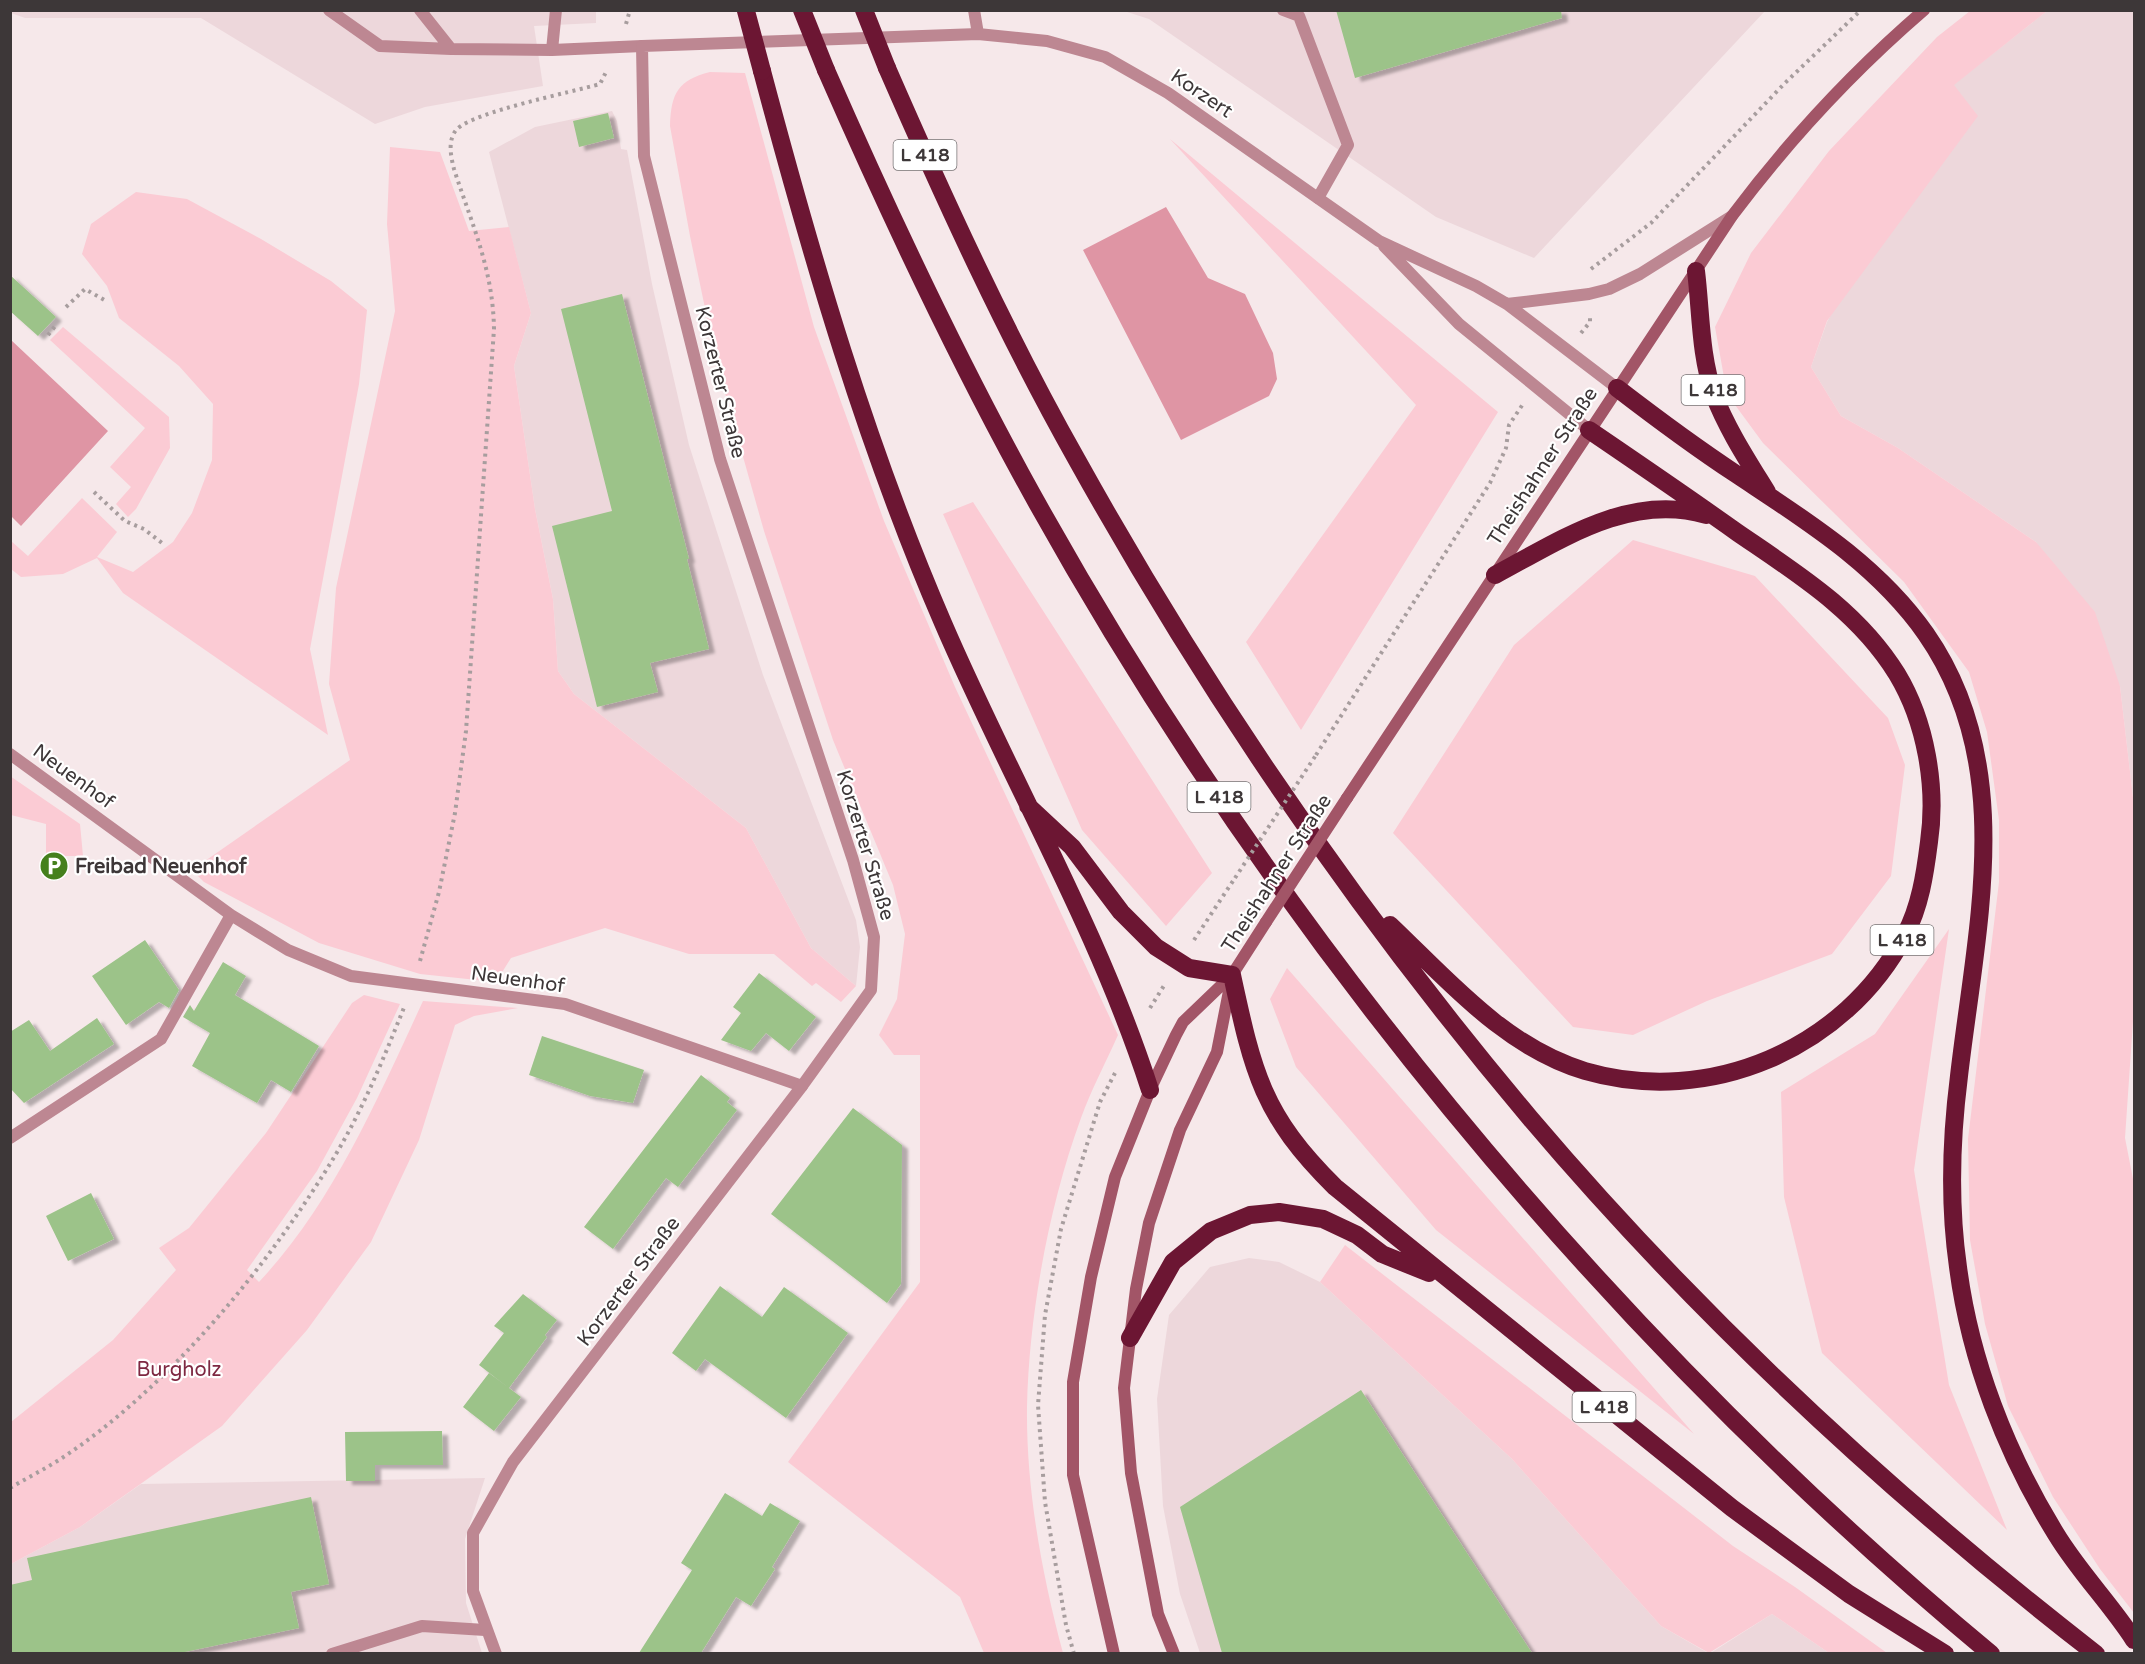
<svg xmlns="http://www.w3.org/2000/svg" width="2145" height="1664" font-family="'Varela Round',sans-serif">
	<defs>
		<filter id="shadow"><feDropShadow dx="6" dy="4" stdDeviation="1.5" flood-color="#0004"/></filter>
	</defs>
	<rect width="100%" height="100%" fill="#f6e8ea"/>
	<path fill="#edd7db" d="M 11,10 L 596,11 L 596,23 L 534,26 L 543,86 L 425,107 L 375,124 L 201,18 L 25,18 L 11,13 Z
		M 1124,11 L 1765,11 L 1534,258 L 1436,217 L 1149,19 Z
		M 2047,11 L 2134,11 L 2134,806 L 2120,686 L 2036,542 L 1898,448 L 1841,416 L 1811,367 L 1827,322 L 1953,85 Z
		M 612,111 L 617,121 L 621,149 L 627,150 L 652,284 L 689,445 L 763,675 L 856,920 L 860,947 L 856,986 L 811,948 L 746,828 L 574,694 L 558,671 L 553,599 L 535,509 L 514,366 L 531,313 L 489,152 L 535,127 Z
		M 1249,1258 L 1279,1262 L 1320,1282 L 1512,1459 L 1661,1626 L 1708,1653 L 1200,1653 L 1180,1594 L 1163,1506 L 1157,1399 L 1169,1315 L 1210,1267 Z
		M 485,1478 L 465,1539 L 466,1603 L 482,1653 L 11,1654 L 11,1564 L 80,1527 L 141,1484 Z
		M 1772,1614 L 1829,1653 L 1709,1654 Z"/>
	<path fill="#fbcbd4" d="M 1970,11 L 2047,11 L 1954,85 L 1978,116 L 1827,321 L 1811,367 L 1841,416 L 1898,448 L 2036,542 L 2095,612 L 2120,686 L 2134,806 L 2134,1007 L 2125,1138 L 2134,1184 L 2134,1613 L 2100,1569 L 2053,1497 L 2008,1406 L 1985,1324 L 1970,1240 L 1968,1139 L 1999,882 L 1999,820 L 1987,732 L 1969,672 L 1904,582 L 1763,443 L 1727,394 L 1715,327 L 1751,253 L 1829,151 L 1937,37 Z
		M 710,72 L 745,73 L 814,327 L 884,521 L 955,687 L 1118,1035 C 1106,1062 1091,1090 1081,1118 C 1049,1205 1029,1314 1027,1407 C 1026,1489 1042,1575 1063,1653 L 984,1653 L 960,1597 L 788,1462 L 920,1282 L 920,1055 L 894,1055 L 879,1035 L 897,999 L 905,934 L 893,885 L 833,740 L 764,531 L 716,361 L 690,236 L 670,126 C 671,93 678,80 710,72 Z
		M 1170,139 L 1498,412 L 1301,730 L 1246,642 L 1416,405 Z
		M 390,147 L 440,152 L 469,231 L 509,227 L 531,313 L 514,366 L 535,509 L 553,599 L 558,671 L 574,694 L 746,828 L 811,948 L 856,986 L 841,1002 L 816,983 L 812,986 L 774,954 L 689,954 L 605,928 L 511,958 L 496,982 L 420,974 L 319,943 L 204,882 L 192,870 L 350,760 L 329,684 L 336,588 L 395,311 L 387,224 Z
		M 136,192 L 187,199 L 261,239 L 331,281 L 367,310 L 359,384 L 310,649 L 328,735 L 123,593 L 97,558 L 63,574 L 21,577 L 11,569 L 11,541 L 28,556 L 82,498 L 117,532 L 97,557 L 133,572 L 173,542 L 192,513 L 212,460 L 213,404 L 179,366 L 119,318 L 107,286 L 82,254 L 91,224 Z
		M 63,327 L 169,417 L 170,448 L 136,509 L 128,517 L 116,504 L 131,487 L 110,467 L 145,428 L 50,340 Z
		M 973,502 L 1212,873 L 1166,926 L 1082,830 L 943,514 Z
		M 1633,540 L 1755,576 L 1888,718 L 1905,765 L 1891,876 L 1832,954 L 1707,1001 L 1633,1035 L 1573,1027 L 1393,833 L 1514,645 Z
		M 10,776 L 80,824 L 83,856 L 46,856 L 46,824 L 11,815 Z
		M 1949,929 L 1914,1170 L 1949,1385 L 2007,1530 L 1822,1353 L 1784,1197 L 1781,1092 L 1875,1034 Z
		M 1287,968 L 1694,1434 L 1436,1230 L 1296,1067 L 1270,999 Z
		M 364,995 L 400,1004 L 357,1098 L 317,1171 L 247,1270 L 259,1282 C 333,1203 378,1098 423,1001 L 518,1008 L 474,1016 L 455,1025 L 419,1140 L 371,1242 L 307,1330 L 222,1426 L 80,1527 L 11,1564 L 11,1422 L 113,1340 L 176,1270 L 159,1248 L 189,1228 L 266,1133 L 352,1003 Z
		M 1345,1245 L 1733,1546 L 1795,1587 L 1887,1653 L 1829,1653 L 1772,1614 L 1709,1653 L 1661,1626 L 1512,1459 L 1320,1282 Z"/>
	<path fill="#df95a4" d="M 1166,207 L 1208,278 L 1245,294 L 1273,353 L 1277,379 L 1269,396 L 1181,440 L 1083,250 Z
		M 11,340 L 108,431 L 21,526 L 11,516 Z"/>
	<path fill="#9cc389" filter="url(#shadow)" d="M 1336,10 L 1561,10 L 1562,18 L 1355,78 Z
		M 608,113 L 614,138 L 579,147 L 573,121 Z
		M 10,275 L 56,317 L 38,336 L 10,311 Z
		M 622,294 L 689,559 L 687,559 L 709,649 L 650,663 L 658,692 L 597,707 L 552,526 L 612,511 L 561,309 Z
		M 145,940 L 179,990 L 169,1008 L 159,1002 L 126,1025 L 92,976 Z
		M 223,962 L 246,976 L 235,995 L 319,1046 L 291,1092 L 271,1080 L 257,1103 L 192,1066 L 210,1033 L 183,1017 L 190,1005 L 194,1011 Z
		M 759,973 L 816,1017 L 789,1051 L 766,1033 L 751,1051 L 721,1040 L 741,1013 L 733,1007 Z
		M 97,1018 L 114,1044 L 24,1103 L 10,1088 L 10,1032 L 29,1020 L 50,1051 Z
		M 542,1036 L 644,1070 L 633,1103 L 590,1096 L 529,1075 Z
		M 701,1075 L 730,1098 L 727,1102 L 737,1110 L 678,1187 L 666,1178 L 613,1249 L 584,1227 Z
		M 853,1108 L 902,1145 L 901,1284 L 887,1303 L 771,1214 Z
		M 91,1193 L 114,1239 L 68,1261 L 46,1216 Z
		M 720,1286 L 762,1317 L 784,1287 L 848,1333 L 786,1418 L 705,1359 L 696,1371 L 672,1353 Z
		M 523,1294 L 557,1320 L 545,1335 L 547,1337 L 509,1388 L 479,1365 L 504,1333 L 494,1326 Z
		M 489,1373 L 521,1397 L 494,1431 L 463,1407 Z
		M 1361,1390 L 1532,1653 L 1222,1653 L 1180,1507 Z
		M 442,1431 L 443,1465 L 375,1465 L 375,1481 L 346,1481 L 345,1432 Z
		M 725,1493 L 762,1516 L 770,1503 L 800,1521 L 772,1567 L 775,1569 L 751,1606 L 736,1597 L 701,1653 L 639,1653 L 692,1570 L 681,1563 Z
		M 311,1497 L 329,1584 L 291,1592 L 299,1628 L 180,1653 L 10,1653 L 10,1585 L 32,1580 L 27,1558 Z"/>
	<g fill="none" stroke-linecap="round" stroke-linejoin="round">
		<path stroke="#a79d9e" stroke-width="4" stroke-dasharray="3 4.5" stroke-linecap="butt" d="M 626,24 L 630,10
			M 1591,269 L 1651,223 L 1785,83 L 1861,10
			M 66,307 L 85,289 L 106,301
			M 1581,333 L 1590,322 L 1590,317
			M 48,335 L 56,325
			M 94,492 L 125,521 L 144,529 L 162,543
			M 1316,755 L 1490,483 L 1506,448 L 1509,425 L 1523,404
			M 1194,940 L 1235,878
			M 420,961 L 439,892 L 455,813 L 466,731 L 494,329 C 493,269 472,225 454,169 C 451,157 447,140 457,129 C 474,112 572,92 600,84 L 607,70
			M 1150,1008 L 1165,984
			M 10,1488 C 27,1478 45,1469 62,1458 C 170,1387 270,1264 336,1154 C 364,1107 385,1055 405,1005
			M 1074,1654 L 1066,1625 L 1045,1502 L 1038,1405 L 1045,1315 L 1061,1229 L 1100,1102 L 1115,1073"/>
		<path stroke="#bd8792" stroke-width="12" d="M 329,10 L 380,46 L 451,49
			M 420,10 L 451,49 L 552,50 L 642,46
			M 1283,10 L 1299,16 L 1348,145 L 1318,198
			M 552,50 L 556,10
			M 10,754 L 231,915 L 288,950 L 351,976 L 565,1004 L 802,1086
			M 10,1138 L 161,1039 L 231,915
			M 332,1654 L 422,1626 L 485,1630"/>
		<path stroke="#bd8792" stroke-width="12" d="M 974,10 L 978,34
			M 1384,246 L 1459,324 L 1589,430
			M 1507,304 L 1589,294 L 1609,289 L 1640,274 L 1732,216
			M 496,1654 L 473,1591 L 473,1533 L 513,1462 L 802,1086 L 871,990 L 874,937 L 853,860 L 720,459 L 644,156 L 642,46 L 978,34 L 1047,41 L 1105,57 L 1168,93 L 1379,241 L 1476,286 L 1507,304 L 1617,388"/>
		<path stroke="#a25567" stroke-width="12" d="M 1347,798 L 1732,216 C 1789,140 1852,72 1924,10
			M 1114,1654 L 1073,1475 L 1073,1382 L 1091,1277 L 1115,1177 L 1150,1090 L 1176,1035 L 1183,1022 L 1232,975 L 1266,922
			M 1174,1654 L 1158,1614 L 1131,1473 L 1124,1388 L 1136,1289 L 1149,1223 L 1180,1130 L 1217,1052 L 1231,981"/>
		<path stroke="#6c1633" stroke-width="18" d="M 887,68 C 945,201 1006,334 1077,460 C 1206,692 1359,915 1530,1118 C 1697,1315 1891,1495 2096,1654
			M 826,70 C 886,207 949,342 1021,474 C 1263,917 1602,1331 1991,1654
			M 762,71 C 812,259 866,445 943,623 C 1010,779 1098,928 1150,1090
			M 1696,271 C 1701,312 1700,356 1714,395 C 1727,429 1748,461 1767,492
			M 1617,388 C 1656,418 1695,447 1736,474 C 1805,520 1877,564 1926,634 C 2018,766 1976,928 1959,1076 C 1951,1139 1949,1204 1958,1267 C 1970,1360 2006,1453 2056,1534 C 2079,1572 2110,1603 2134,1640
			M 1495,575 C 1559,541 1630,492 1706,515
			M 1028,806 L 1072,847 L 1121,912 L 1156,947 L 1189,968 L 1232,975 C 1253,1072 1262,1115 1335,1187 L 1732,1508 L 1849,1594 L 1945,1654
			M 1390,925 C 1449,981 1505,1047 1585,1071 C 1709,1107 1845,1049 1905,935 C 1920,907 1925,874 1929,842 C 1937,787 1926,722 1897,674 C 1858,611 1798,574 1738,533 C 1689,498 1639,464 1589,430
			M 1130,1338 L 1173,1262 L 1211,1231 L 1250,1215 L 1279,1212 L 1323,1219 L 1357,1235 L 1382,1254 L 1429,1273"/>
		<path stroke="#a79d9e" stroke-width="4" stroke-dasharray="3 4.5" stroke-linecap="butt" d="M 1235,878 L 1316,755"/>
		<path stroke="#a25567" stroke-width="12" d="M 1266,922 L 1347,798"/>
		<path stroke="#6c1633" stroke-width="18" d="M 802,10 L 826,70
			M 864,10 L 887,68
			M 746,11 L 762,71"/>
	</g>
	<defs>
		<g id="parking-disc" transform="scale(1.5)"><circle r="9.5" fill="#45801d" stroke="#fff"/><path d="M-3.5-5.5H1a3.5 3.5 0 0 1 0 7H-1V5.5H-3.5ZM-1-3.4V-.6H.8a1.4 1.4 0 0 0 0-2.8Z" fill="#fff"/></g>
	</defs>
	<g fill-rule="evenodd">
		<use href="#parking-disc" x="54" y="866"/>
	</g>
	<g text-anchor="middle" stroke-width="4.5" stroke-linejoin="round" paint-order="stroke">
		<g fill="#fff" stroke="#777374" stroke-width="1.5">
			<rect x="893.5" y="140" width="63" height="30" rx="4.5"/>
			<rect x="1681.5" y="375" width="63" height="30" rx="4.5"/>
			<rect x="1187.5" y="782" width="63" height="30" rx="4.5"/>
			<rect x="1870.5" y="925" width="63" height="30" rx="4.5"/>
			<rect x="1572.5" y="1392" width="63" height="30" rx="4.5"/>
		</g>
		<g font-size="18" font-weight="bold" fill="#3d3738">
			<text x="925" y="161">L 418</text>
			<text x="1713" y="396">L 418</text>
			<text x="1219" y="803">L 418</text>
			<text x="1902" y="946">L 418</text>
			<text x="1604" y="1413">L 418</text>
		</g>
		<g font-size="20" fill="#3d3738" stroke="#fff">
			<text transform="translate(1202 93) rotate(34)" y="7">Korzert</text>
			<text transform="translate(721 382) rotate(76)" y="7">Korzerter Straße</text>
			<text transform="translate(1542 466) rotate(-57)" y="7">Theishahner Straße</text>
			<text transform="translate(74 776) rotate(36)" y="7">Neuenhof</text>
			<text transform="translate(866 845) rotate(73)" y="7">Korzerter Straße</text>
			<text transform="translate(1276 873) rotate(-57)" y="7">Theishahner Straße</text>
			<text transform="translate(518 979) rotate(8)" y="7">Neuenhof</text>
			<text transform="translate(628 1281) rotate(-53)" y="7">Korzerter Straße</text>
		</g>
		<g font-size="20" font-weight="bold" fill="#3d3738" stroke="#fff" text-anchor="start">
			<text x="75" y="873">Freibad Neuenhof</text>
		</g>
		<g font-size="20" fill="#7e2842" stroke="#fff">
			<text x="179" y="1376">Burgholz</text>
		</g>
	</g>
	<rect width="2145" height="1664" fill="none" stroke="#3d3738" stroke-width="24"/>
</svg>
